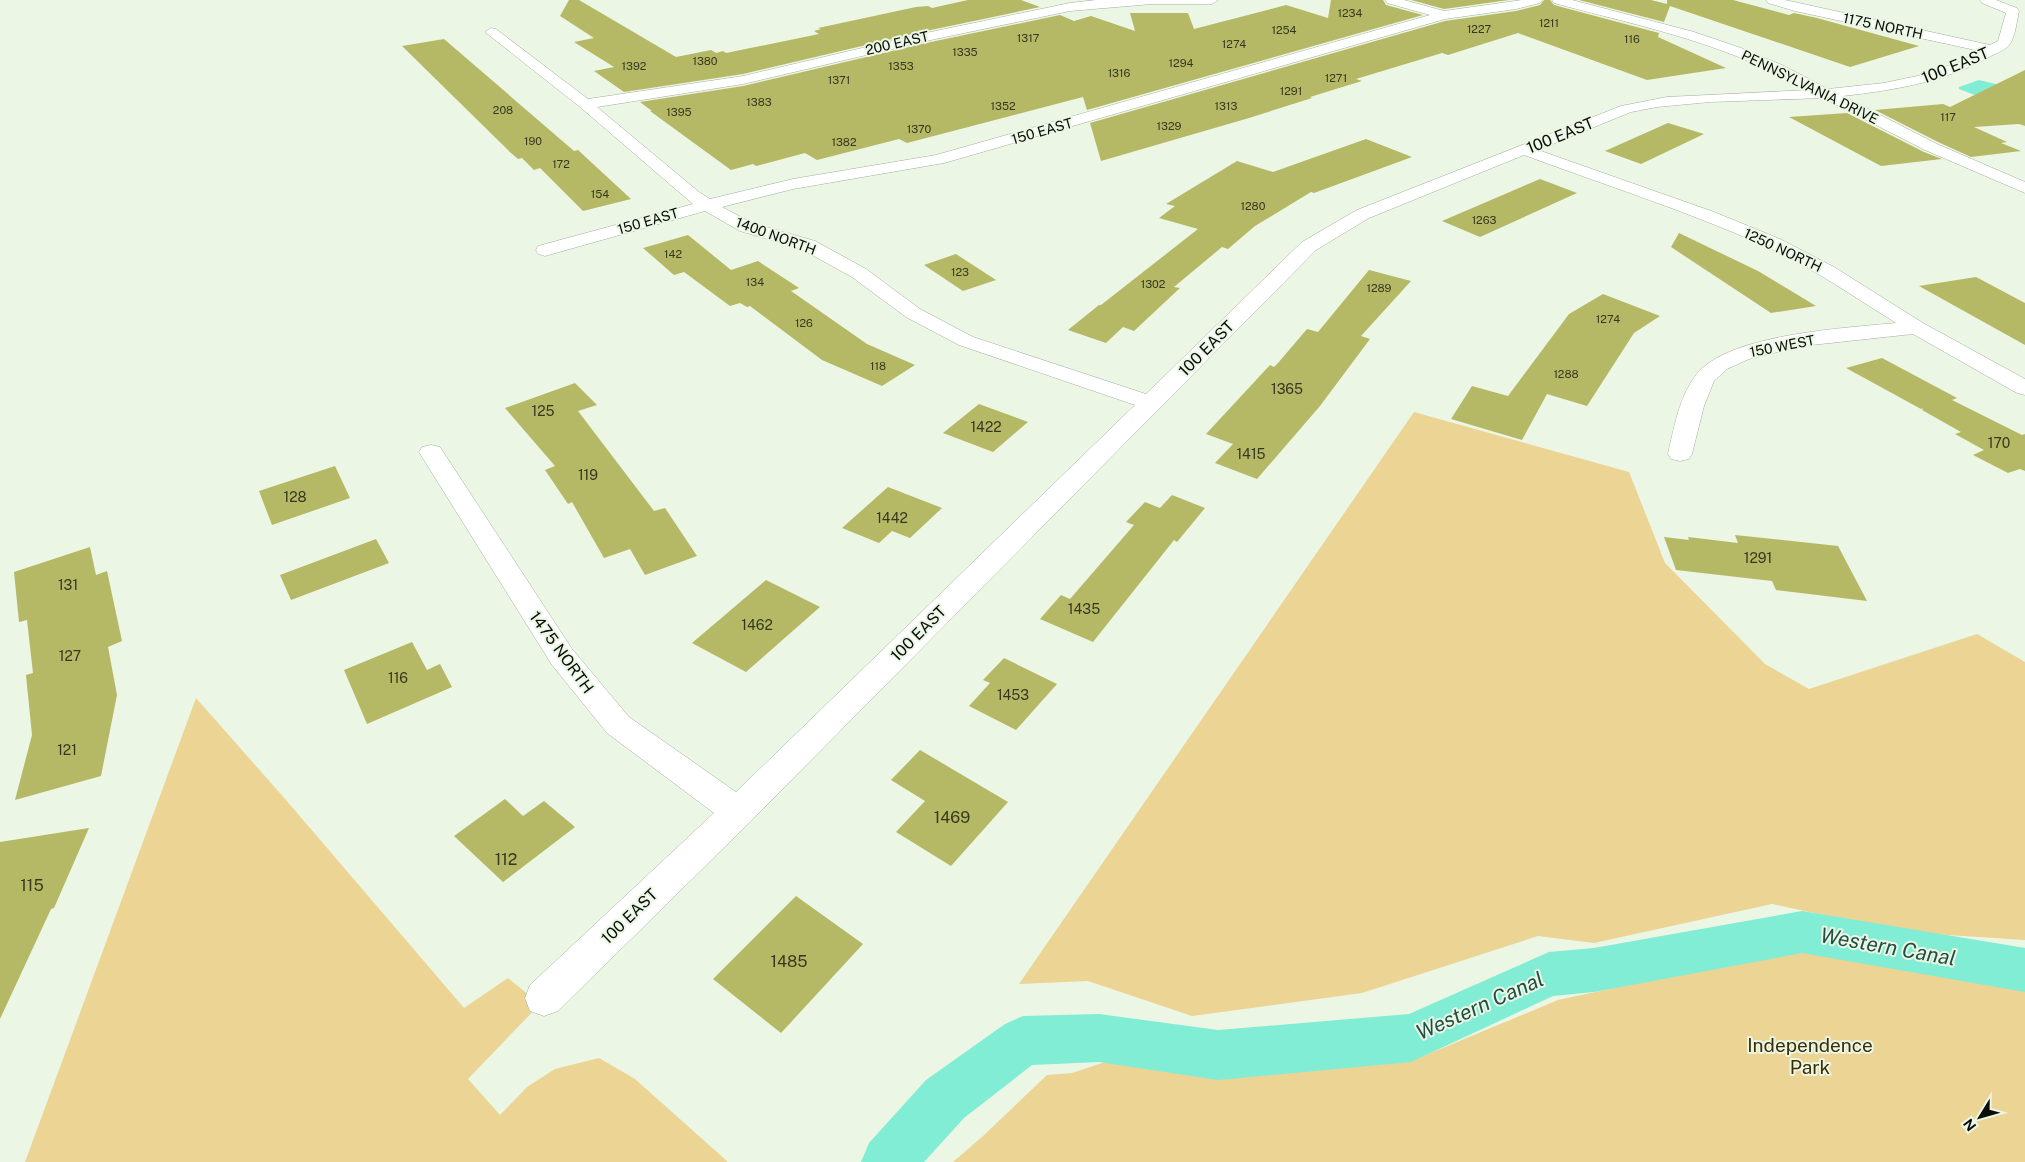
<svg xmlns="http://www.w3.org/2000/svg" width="2025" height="1162" font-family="'Public Sans',sans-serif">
	<rect width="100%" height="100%" fill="#ebf6e4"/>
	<path fill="#ecd495" d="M 1414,412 L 1629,472 L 1665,563 L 1765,664 L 1809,689 L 1977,634 L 2025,662 L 2025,940 L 1902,932 L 1772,904 L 1594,943 L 1538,936 L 1362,993 L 1192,1016 L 1088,981 L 1019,984 Z
		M 196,698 L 286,800 L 464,1008 L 508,978 L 540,1004 L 468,1079 L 500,1115 L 527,1087 L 555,1069 L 599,1058 L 635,1079 L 728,1162 L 25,1162 Z
		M 1807,947 L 2025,991 L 2025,1162 L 953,1162 L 983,1136 L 1047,1075 L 1072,1073 L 1108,1061 L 1244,1072 L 1421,1057 L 1558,1000 Z"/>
	<path fill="#80edd4" d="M 1979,80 L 2025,91 L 2025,114 L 1959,89 L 1959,87 Z"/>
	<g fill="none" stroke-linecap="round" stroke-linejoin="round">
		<path fill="#80edd4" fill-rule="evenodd" d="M 1802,911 L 2025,948 L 2025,992 L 1802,953 L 1594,992 L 1553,996 L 1411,1062 L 1218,1080 L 1099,1062 L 1032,1065 L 964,1118 L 924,1162 L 861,1162 L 869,1143 L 926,1080 L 1005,1024 L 1023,1016 L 1099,1014 L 1218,1030 L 1409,1014 L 1549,952 L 1594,948 Z"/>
	</g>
	<path fill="#b5b965" d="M 569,0 L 579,0 L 676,57 L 711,50 L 716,53 L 723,51 L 726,53 L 819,34 L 814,31 L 821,29 L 818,28 L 916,7 L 928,6 L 932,8 L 968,0 L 1021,0 L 1040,7 L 926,31 L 743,74 L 624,92 L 594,71 L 614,67 L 574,42 L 594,38 L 560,16 Z
		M 1331,0 L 1383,0 L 1386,5 L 1423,15 L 1087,110 L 1083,97 L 907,143 L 899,139 L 817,160 L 805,153 L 756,166 L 753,164 L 731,170 L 650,111 L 652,111 L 640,102 L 743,86 L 926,43 L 1060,15 L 1074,21 L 1091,16 L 1135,31 L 1130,13 L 1188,13 L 1194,29 L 1286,5 L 1328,18 Z
		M 1411,0 L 1509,0 L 1444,9 Z
		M 1544,0 L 1550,0 L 1554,5 L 1659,33 L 1658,37 L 1726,68 L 1647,80 L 1518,33 L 1448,55 L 1442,53 L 1356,79 L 1362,81 L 1310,97 L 1312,98 L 1249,118 L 1101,161 L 1090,123 L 1445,21 L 1516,11 L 1540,5 Z
		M 1579,0 L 1651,0 L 1667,4 L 1667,0 L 1733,0 L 1789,15 L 1794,13 L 1817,18 L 1919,46 L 1850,67 L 1670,6 L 1664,22 Z
		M 444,39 L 574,151 L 578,150 L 631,199 L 583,211 L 540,168 L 534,170 L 522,158 L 518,159 L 511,153 L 402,46 Z
		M 2025,70 L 2025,126 L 2019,124 L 1974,127 L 2007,142 L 2001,143 L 2021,151 L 1971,157 L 1938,142 L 1875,110 L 1943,104 L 1950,107 Z
		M 1847,113 L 1924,152 L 1942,159 L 1881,166 L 1789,117 Z
		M 1668,123 L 1704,134 L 1641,164 L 1605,151 Z
		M 1366,139 L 1412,157 L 1314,193 L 1311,192 L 1255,226 L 1228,249 L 1222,247 L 1174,287 L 1180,288 L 1134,331 L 1123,327 L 1106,343 L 1068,330 L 1099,305 L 1101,305 L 1198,229 L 1159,218 L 1175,206 L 1166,204 L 1237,161 L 1273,172 Z
		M 1540,179 L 1577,193 L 1480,237 L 1442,221 Z
		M 1679,233 L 1758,271 L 1816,306 L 1771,313 L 1671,247 Z
		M 688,235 L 731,270 L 758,261 L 799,288 L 791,291 L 867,344 L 915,365 L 882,386 L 822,360 L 750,306 L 747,307 L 740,303 L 730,306 L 684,272 L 674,275 L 643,248 Z
		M 956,254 L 996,280 L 963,291 L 924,265 Z
		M 1369,270 L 1411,281 L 1361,336 L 1370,339 L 1320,406 L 1257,479 L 1215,463 L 1233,444 L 1206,434 L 1270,365 L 1274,367 L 1278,363 L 1307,329 L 1318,332 Z
		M 1976,277 L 2025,303 L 2025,345 L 1919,286 Z
		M 1603,294 L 1660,316 L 1634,333 L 1587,406 L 1547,394 L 1522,440 L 1451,419 L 1472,386 L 1508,396 L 1569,314 Z
		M 1882,358 L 1957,398 L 1952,400 L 2022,435 L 2025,434 L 2025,471 L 2020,469 L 2008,473 L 1973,455 L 1984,450 L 1955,434 L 1961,432 L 1922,410 L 1923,408 L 1921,409 L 1846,368 Z
		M 575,383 L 597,405 L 578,411 L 654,511 L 665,508 L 697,556 L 645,575 L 630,549 L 604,558 L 572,502 L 568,504 L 545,470 L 555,466 L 505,408 Z
		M 979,404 L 1028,422 L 993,452 L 943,433 Z
		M 335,466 L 350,498 L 272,525 L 259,491 Z
		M 888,487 L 942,508 L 910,538 L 892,531 L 879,543 L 842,528 Z
		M 1172,495 L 1205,508 L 1177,542 L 1174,540 L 1093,642 L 1040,619 L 1061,595 L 1070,599 L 1134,525 L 1126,522 L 1145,502 L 1160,508 Z
		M 1735,535 L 1838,546 L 1867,601 L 1776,590 L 1772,581 L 1676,570 L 1664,537 L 1689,540 L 1688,537 L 1738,543 Z
		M 376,539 L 389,563 L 291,600 L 280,575 Z
		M 90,547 L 96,575 L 107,571 L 122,641 L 108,647 L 117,695 L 101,776 L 15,800 L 32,735 L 26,675 L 33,673 L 27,620 L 19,622 L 14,572 Z
		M 766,580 L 820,607 L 746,672 L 692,643 Z
		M 412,642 L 427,670 L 440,664 L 452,687 L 367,724 L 344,670 Z
		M 1004,658 L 1057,684 L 1016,730 L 969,706 L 990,683 L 983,680 Z
		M 920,750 L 1008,802 L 951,866 L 896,832 L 925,801 L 891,780 Z
		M 505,799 L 523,816 L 544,801 L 575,827 L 503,882 L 454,836 Z
		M 89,828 L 54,908 L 51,909 L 0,1019 L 0,842 Z
		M 796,896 L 863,944 L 781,1033 L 713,979 Z"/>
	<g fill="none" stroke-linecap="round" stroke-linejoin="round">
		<g stroke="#a4ae9e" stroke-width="1">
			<path id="minor" d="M 1096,0 L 1218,0 L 1212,4 L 1152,4 L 1070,11 L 926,41 L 743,84 L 597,107 L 699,192 L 710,199 L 793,179 L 936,155 L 1430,15 L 1387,3 L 1385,0 L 1404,0 L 1444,11 L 1522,0 L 1542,0 L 1540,3 L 1516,9 L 1445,19 L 944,163 L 793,189 L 722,207 L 752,223 L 815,241 L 866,269 L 920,309 L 973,337 L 1146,394 L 1302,242 L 1357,210 L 1621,106 L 1667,97 L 1808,90 C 1783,77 1758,64 1731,54 C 1674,32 1613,19 1554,3 L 1552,0 L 1572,0 L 1694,32 L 1741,48 L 1782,65 L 1828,89 L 1884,83 L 1922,75 L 1961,61 L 1980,51 L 1795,11 L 1768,3 L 1766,0 L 1785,0 L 1990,45 L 1998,41 L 2006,13 L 1982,3 L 1980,0 L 1996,0 L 2017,8 L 2019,11 C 2017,21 2015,36 2010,44 C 2006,50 1996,53 1991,56 C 1945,82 1895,90 1843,96 L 1937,144 L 2025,182 L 2025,193 L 1925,150 L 1823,98 L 1710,102 L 1657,107 L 1631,112 L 1538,150 L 1714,212 L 1780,239 L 1834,267 L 1923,323 L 2025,379 L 2025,395 L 2017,393 L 1913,334 L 1802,346 L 1749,359 L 1727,369 L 1714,381 L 1704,406 L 1692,454 L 1689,459 L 1680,461 L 1671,459 L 1668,454 C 1674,428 1679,397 1696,375 C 1727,334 1846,328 1896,323 C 1853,296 1811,267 1765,246 C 1687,211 1605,185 1524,155 L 1369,218 L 1316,250 L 750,822 L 558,1011 L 544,1016 L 530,1011 L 525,998 L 530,985 L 714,813 L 607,733 L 552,665 L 419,452 L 422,447 L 431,445 L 440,447 L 572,649 L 629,717 L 736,792 L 1135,405 L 959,345 L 906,317 L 852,277 L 801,249 L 740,231 L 705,211 L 552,254 L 545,256 L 538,254 L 536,250 L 538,246 L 693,204 L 580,107 L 485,32 L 491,28 L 496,29 L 588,99 L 743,76 L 926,33 L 1070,3 Z"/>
		</g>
		<use href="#minor" fill="#fff" fill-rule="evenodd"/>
	</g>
	<g text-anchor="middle" stroke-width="4" stroke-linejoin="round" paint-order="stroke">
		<g font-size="11" fill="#35381f">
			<text x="1350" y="17">1234</text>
			<text x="1549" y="27">1211</text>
			<text x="1479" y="33">1227</text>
			<text x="1284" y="34">1254</text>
			<text x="1028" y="42">1317</text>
			<text x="1632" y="43">116</text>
			<text x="1234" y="48">1274</text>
			<text x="965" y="56">1335</text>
			<text x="705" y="65">1380</text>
			<text x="1181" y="67">1294</text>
			<text x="634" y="70">1392</text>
			<text x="901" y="70">1353</text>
			<text x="1119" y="77">1316</text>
			<text x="1336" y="82">1271</text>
			<text x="839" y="84">1371</text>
			<text x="1291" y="95">1291</text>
			<text x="759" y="106">1383</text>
			<text x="1003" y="110">1352</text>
			<text x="1226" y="110">1313</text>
			<text x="503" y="114">208</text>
			<text x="679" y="116">1395</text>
			<text x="1948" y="121">117</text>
			<text x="1169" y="130">1329</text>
			<text x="919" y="133">1370</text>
			<text x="533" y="145">190</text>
			<text x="844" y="146">1382</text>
			<text x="561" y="168">172</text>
			<text x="600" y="198">154</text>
			<text x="1253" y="210">1280</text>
			<text x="1484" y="224">1263</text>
			<text x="673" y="258">142</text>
			<text x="960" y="276">123</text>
			<text x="755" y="286">134</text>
			<text x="1153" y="288">1302</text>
			<text x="1379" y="292">1289</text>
			<text x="1608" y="323">1274</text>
			<text x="804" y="327">126</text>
			<text x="878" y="370">118</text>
			<text x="1566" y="378">1288</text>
		</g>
		<g font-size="14" fill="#0a0d08" stroke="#ebf6e4">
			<text transform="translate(1883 26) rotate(12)" y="5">1175 NORTH</text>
			<text transform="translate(897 43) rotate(-13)" y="5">200 EAST</text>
			<text transform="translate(1810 87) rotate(26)" y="5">PENNSYLVANIA DRIVE</text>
			<text transform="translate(1042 131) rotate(-16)" y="5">150 EAST</text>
			<text transform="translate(648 221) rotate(-16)" y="5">150 EAST</text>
			<text transform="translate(776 236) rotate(20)" y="5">1400 NORTH</text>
			<text transform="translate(1783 250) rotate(25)" y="5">1250 NORTH</text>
			<text transform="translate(1782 346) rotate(-11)" y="5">150 WEST</text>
		</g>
		<g font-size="14" fill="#35381f">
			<text x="1287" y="394">1365</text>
			<text x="543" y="416">125</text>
			<text x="986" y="432">1422</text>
			<text x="1999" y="448">170</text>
			<text x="1251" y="459">1415</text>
			<text x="588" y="480">119</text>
			<text x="295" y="502">128</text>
			<text x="892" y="523">1442</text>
			<text x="1758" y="563">1291</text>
			<text x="68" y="590">131</text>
			<text x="1084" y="614">1435</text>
			<text x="757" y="630">1462</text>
			<text x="70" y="661">127</text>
			<text x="398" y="683">116</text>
			<text x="1013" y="700">1453</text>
			<text x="67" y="755">121</text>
		</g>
		<g font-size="16" fill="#0a0d08" stroke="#ebf6e4">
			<text transform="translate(1955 65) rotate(-22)" y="6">100 EAST</text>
			<text transform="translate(1560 135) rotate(-22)" y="6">100 EAST</text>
			<text transform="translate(1206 348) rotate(-45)" y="6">100 EAST</text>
			<text transform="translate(918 633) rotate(-45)" y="6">100 EAST</text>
			<text transform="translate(562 652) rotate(54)" y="6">1475 NORTH</text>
			<text transform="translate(629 916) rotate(-44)" y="6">100 EAST</text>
		</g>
		<g font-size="16" fill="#35381f">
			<text x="952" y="823">1469</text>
			<text x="506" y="865">112</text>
			<text x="32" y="891">115</text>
			<text x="789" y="967">1485</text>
		</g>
		<g font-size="19" fill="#392c07" stroke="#ebf6e4">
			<text x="1810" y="1052">Independence<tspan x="1810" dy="22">Park</tspan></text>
		</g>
		<g font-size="21" font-style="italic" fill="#204f45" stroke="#ebf6e4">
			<text transform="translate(1888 947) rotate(10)" y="7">Western Canal</text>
			<text transform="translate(1480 1006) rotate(-24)" y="7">Western Canal</text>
		</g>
	</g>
	<g transform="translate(1980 1117) rotate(233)" stroke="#ebf6e4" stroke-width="4" paint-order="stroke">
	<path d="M0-4L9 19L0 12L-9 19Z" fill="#0a0d08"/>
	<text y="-8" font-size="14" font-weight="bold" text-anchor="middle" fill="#0a0d08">N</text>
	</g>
</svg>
